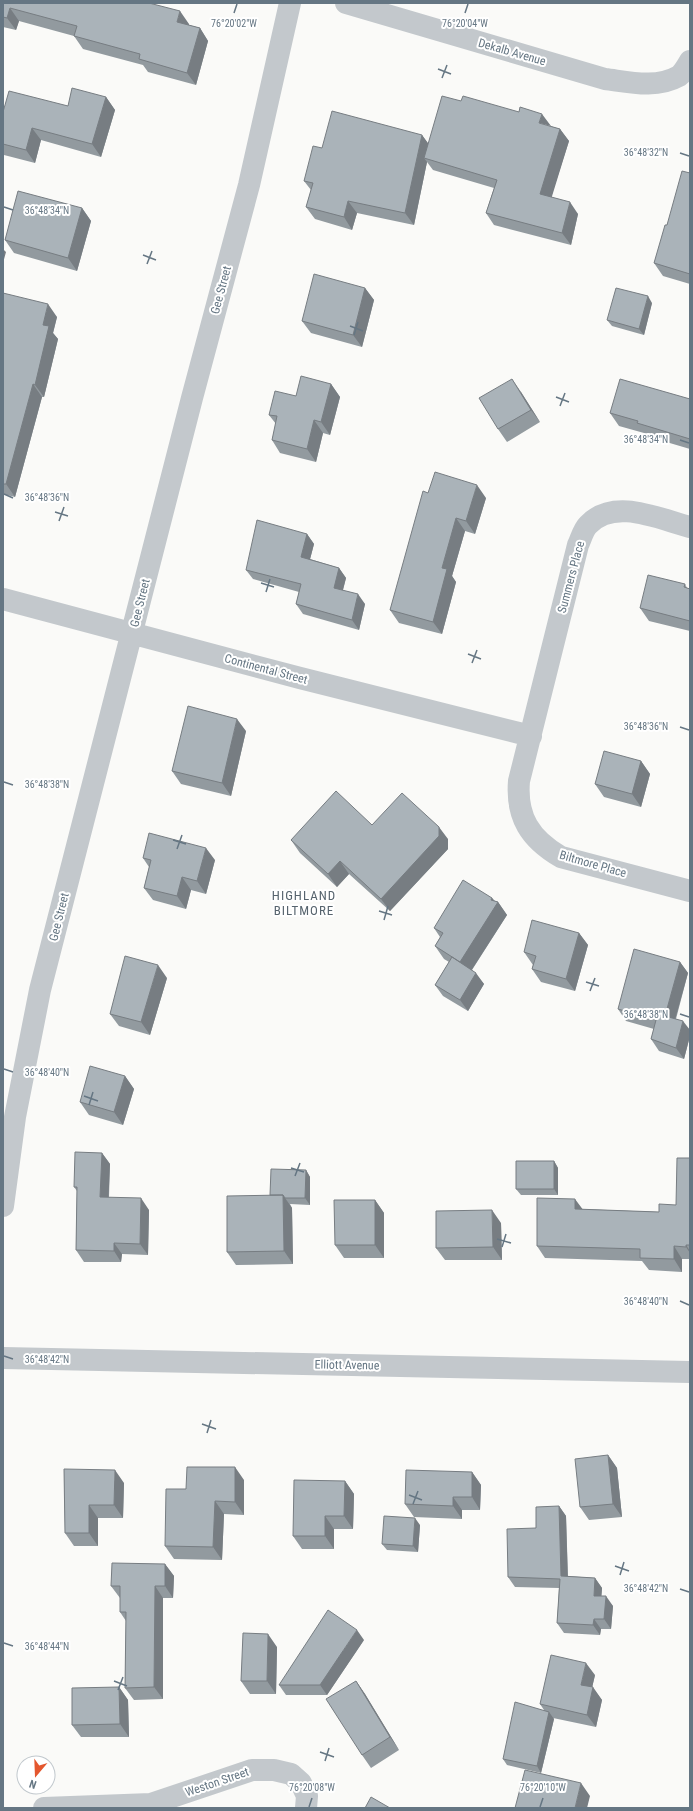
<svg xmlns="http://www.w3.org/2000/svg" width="693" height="1811" font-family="'Roboto Condensed',sans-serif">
	<rect width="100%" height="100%" fill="#fafaf8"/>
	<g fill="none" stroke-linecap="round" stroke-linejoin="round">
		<path stroke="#c3c8cc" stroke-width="22" d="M 346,3 L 605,79 C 629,82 656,89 679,76 C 683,73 687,66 690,61
			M 690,527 C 659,519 614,497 588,525 C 583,530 581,539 578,545 L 519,781 C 516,817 530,839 561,857 L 690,891
			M 3,599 L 300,678 L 531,736
			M 3,1206 L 15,1117 L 40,990 L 192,398 L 249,185 L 290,3
			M 44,1808 L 151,1804 L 252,1770 L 274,1770 L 291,1774 L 301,1783 L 307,1796 L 306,1808"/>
		<path stroke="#c3c8cc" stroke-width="22" d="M 3,1358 L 690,1372"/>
	</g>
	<path fill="#929a9f" d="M 3,3 L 189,24 L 189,25 L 200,28 L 208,41 L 196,85 L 148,72 L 143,65 L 83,49 L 74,36 L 19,21 L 16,30 L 3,27 Z
		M 106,97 L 115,110 L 101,157 L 41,140 L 35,163 L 4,155 L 3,153 L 3,112 L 68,106 Z
		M 550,126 L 560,129 L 569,141 L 551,197 L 578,214 L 571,245 L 494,225 L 486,213 L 494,188 L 433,170 L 427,162 L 414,225 L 357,213 L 352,230 L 315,219 L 306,207 L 311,190 L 304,181 L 322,148 L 422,135 L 428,144 Z
		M 690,173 L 690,284 L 663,276 L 654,263 L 667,225 Z
		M 82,208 L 91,221 L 77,271 L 14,253 L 5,240 Z
		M 365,288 L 374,300 L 362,347 L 311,333 L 302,321 Z
		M 3,293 L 57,317 L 53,333 L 58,339 L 44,397 L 42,397 L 15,497 L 3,494 Z
		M 652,303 L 644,335 L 612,326 L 607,320 Z
		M 331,384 L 340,397 L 330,435 L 323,433 L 316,462 L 280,453 L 272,440 L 276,424 L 269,415 L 296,396 Z
		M 521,392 L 540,422 L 507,442 L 498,429 Z
		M 690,399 L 690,449 L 646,436 L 644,433 L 619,426 L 610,413 Z
		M 428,493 L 486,498 L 475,534 L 465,531 L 452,576 L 456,582 L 442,634 L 399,623 L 390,610 Z
		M 307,534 L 314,544 L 310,559 L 339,568 L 346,578 L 343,590 L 365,604 L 359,630 L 303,614 L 296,604 L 299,592 L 253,579 L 246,570 Z
		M 685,584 L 687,588 L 690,589 L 690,631 L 649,621 L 640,608 Z
		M 246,731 L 231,796 L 181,784 L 172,771 Z
		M 641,761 L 650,774 L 641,807 L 604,797 L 595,784 Z
		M 372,825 L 448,839 L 448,849 L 390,911 L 349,874 L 337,887 L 300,853 L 291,840 Z
		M 143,858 L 215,860 L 206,894 L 191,890 L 186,909 L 153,900 L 144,888 L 149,867 Z
		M 492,898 L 495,901 L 498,902 L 507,915 L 472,970 L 484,984 L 468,1011 L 443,996 L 435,985 L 449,962 L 444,959 L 435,946 L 440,937 L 434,928 Z
		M 579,933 L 588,945 L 575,991 L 541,982 L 532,969 L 533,965 L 524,952 Z
		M 680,962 L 688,973 L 676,1019 L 690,1030 L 690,1036 L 684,1059 L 659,1051 L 651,1039 L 654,1029 L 626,1021 L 618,1009 Z
		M 167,978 L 150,1035 L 119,1026 L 110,1014 Z
		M 125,1076 L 134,1089 L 123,1125 L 89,1115 L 80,1102 Z
		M 102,1153 L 110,1164 L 109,1197 L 149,1210 L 148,1255 L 122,1254 L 121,1262 L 84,1262 L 76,1250 L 77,1191 L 74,1187 Z
		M 690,1158 L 690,1259 L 682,1259 L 682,1272 L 649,1270 L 642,1261 L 545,1258 L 537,1246 L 582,1209 L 659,1212 L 676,1205 Z
		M 554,1161 L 558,1168 L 558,1195 L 521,1195 L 516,1189 Z
		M 306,1170 L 310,1177 L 310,1205 L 290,1204 L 292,1208 L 293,1264 L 236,1265 L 227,1252 L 270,1195 Z
		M 375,1200 L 384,1213 L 384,1258 L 344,1258 L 335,1245 Z
		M 501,1223 L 502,1260 L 445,1260 L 436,1248 Z
		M 608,1455 L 617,1468 L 622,1517 L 589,1520 L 580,1507 Z
		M 64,1469 L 124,1483 L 123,1518 L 98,1518 L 98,1546 L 74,1546 L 65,1533 Z
		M 472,1472 L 481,1485 L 480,1510 L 462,1510 L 462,1519 L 414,1517 L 405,1504 Z
		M 244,1480 L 244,1515 L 224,1514 L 222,1560 L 174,1559 L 165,1546 L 186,1489 Z
		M 345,1481 L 354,1494 L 353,1529 L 334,1529 L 334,1549 L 302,1549 L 293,1536 Z
		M 559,1506 L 566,1516 L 568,1576 L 595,1578 L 602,1588 L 601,1596 L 613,1606 L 611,1629 L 601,1629 L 600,1635 L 564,1633 L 557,1623 L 559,1588 L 515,1587 L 508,1577 L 536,1528 Z
		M 420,1525 L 418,1552 L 387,1550 L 382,1544 Z
		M 165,1564 L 174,1576 L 173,1598 L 163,1598 L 163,1699 L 134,1700 L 125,1688 L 126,1621 L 120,1612 L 120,1598 L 111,1586 Z
		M 364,1640 L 327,1695 L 286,1695 L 279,1685 Z
		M 277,1647 L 276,1694 L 250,1694 L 241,1681 Z
		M 595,1675 L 592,1687 L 602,1700 L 596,1727 L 553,1718 L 554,1719 L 541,1773 L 507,1765 L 503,1759 L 544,1710 L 540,1704 Z
		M 356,1681 L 365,1694 L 399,1750 L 371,1768 L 362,1755 Z
		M 119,1687 L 128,1700 L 129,1737 L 81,1737 L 72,1725 Z"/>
	<path fill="#777d82" d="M 10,8 L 19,21 L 16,30 L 7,18 Z
		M 180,11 L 189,24 L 186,35 L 177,22 Z
		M 200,28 L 208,41 L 196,85 L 187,73 Z
		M 106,97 L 115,110 L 101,157 L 92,144 Z
		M 542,114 L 551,126 L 539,123 Z
		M 32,128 L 41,140 L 35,163 L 26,150 Z
		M 560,129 L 569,141 L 549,206 L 540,194 Z
		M 422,135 L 431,147 L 424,158 L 427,162 L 414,225 L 405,213 Z
		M 348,201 L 357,213 L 352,230 L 344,217 Z
		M 570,202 L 578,214 L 571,245 L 562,233 Z
		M 82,208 L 91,221 L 77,271 L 68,258 Z
		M 3,249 L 6,252 L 3,263 Z
		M 365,288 L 374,300 L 362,347 L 353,335 Z
		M 648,296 L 652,303 L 644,335 L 639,329 Z
		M 48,304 L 57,317 L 53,333 L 58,339 L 44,397 L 35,385 L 43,325 Z
		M 512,379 L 521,392 L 540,422 L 531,410 Z
		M 33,384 L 42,397 L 15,497 L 6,484 Z
		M 331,384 L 340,397 L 330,435 L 321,422 Z
		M 314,420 L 323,433 L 316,462 L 307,449 Z
		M 477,485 L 486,498 L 475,534 L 466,521 Z
		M 456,518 L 465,531 L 452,576 L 456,582 L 442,634 L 433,622 L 442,568 Z
		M 307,534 L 314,544 L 308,567 L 301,557 Z
		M 339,568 L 346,578 L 341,597 L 334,588 Z
		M 358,594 L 365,604 L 359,630 L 352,620 Z
		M 237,719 L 246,731 L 231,796 L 222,783 Z
		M 641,761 L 650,774 L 641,807 L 632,794 Z
		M 439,827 L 448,839 L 448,849 L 390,911 L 381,899 Z
		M 206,848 L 215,860 L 206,894 L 197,881 Z
		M 340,861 L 349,874 L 337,887 L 328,874 Z
		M 182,877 L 191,890 L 186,909 L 177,896 Z
		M 492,898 L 497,904 L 498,902 L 507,915 L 469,974 L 460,962 Z
		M 579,933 L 588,945 L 575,991 L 566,979 Z
		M 680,962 L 688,973 L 673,1027 L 665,1016 Z
		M 158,965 L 167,978 L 150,1035 L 141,1022 Z
		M 476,973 L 484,984 L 468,1011 L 460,1000 Z
		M 683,1021 L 690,1030 L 690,1036 L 684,1059 L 676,1048 Z
		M 125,1076 L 134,1089 L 123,1125 L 114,1112 Z
		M 102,1153 L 110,1164 L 108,1208 L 100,1197 Z
		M 554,1161 L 558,1168 L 558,1195 L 554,1189 Z
		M 306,1170 L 310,1177 L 310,1205 L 305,1198 Z
		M 283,1195 L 292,1208 L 293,1264 L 284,1251 Z
		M 141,1198 L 149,1210 L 148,1255 L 140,1244 Z
		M 575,1199 L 584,1211 L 575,1209 Z
		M 375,1200 L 384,1213 L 384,1258 L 375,1245 Z
		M 492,1210 L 501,1223 L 502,1260 L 493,1247 Z
		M 114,1243 L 122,1254 L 121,1262 L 114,1251 Z
		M 686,1245 L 690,1251 L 690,1253 L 686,1247 Z
		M 674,1246 L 682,1259 L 682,1272 L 674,1259 Z
		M 608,1455 L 617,1468 L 622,1517 L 613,1504 Z
		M 235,1467 L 244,1480 L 244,1515 L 235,1502 Z
		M 115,1470 L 124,1483 L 123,1518 L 114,1505 Z
		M 472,1472 L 481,1485 L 480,1510 L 472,1497 Z
		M 345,1481 L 354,1494 L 353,1529 L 344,1516 Z
		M 453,1497 L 462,1510 L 462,1519 L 453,1506 Z
		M 215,1501 L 224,1514 L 222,1560 L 213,1547 Z
		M 89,1505 L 98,1518 L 98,1546 L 89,1533 Z
		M 559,1506 L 566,1516 L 568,1586 L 561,1576 Z
		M 325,1516 L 334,1529 L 334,1549 L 325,1536 Z
		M 415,1518 L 420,1525 L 418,1552 L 413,1546 Z
		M 165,1564 L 174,1576 L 173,1598 L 165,1586 Z
		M 595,1578 L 602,1588 L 601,1605 L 594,1596 Z
		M 155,1586 L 163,1598 L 163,1699 L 154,1687 Z
		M 606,1596 L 613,1606 L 611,1629 L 604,1619 Z
		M 594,1619 L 601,1629 L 600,1635 L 593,1625 Z
		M 357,1630 L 364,1640 L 327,1695 L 320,1685 Z
		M 268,1634 L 277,1647 L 276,1694 L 267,1681 Z
		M 586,1663 L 595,1675 L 590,1697 L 581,1685 Z
		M 356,1681 L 365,1694 L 399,1750 L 390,1737 Z
		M 119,1687 L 128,1700 L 129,1737 L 120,1724 Z
		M 593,1687 L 602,1700 L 596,1727 L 587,1715 Z
		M 549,1712 L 554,1719 L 541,1773 L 537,1766 Z
		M 581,1783 L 590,1796 L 587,1808 L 575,1808 Z"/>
	<path fill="#aab3b9" stroke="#777d82" d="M 3,3 L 149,3 L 180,11 L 177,22 L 200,28 L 187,73 L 139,59 L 140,54 L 74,36 L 77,26 L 10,8 L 7,18 L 3,17 Z
		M 72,88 L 106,97 L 92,144 L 32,128 L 26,150 L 3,144 L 3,112 L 9,91 L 68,106 Z
		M 442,96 L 461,101 L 463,96 L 519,112 L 520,107 L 542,114 L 539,123 L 560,129 L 540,194 L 570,202 L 562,233 L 486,213 L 497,180 L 424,158 Z
		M 332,111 L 422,135 L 405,213 L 348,201 L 344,217 L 306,207 L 313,183 L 304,181 L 313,146 L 322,148 Z
		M 682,171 L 690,173 L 690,274 L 654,263 L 665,225 L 667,225 Z
		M 18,191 L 82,208 L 68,258 L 5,240 Z
		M 314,274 L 365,288 L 353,335 L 302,321 Z
		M 616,288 L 648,296 L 639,329 L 607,320 Z
		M 3,293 L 48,304 L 43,325 L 49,326 L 35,385 L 33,384 L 6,484 L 3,484 Z
		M 301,376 L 331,384 L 321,422 L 314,420 L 307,449 L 272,440 L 277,416 L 269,415 L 275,391 L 296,396 Z
		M 512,379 L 531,410 L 498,429 L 479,398 Z
		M 620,379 L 690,399 L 690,439 L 637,423 L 638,421 L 610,413 Z
		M 435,472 L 477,485 L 466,521 L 456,518 L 442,568 L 447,569 L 433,622 L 390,610 L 423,491 L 428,493 Z
		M 257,520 L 307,534 L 301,557 L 339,568 L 334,588 L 358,594 L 352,620 L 296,604 L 301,584 L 246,570 Z
		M 648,575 L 685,584 L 684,587 L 690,589 L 690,621 L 640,608 Z
		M 188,706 L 237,719 L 222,783 L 172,771 Z
		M 604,751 L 641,761 L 632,794 L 595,784 Z
		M 336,791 L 372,825 L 402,793 L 439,827 L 439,836 L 381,899 L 340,861 L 328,874 L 291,840 Z
		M 149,833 L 206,848 L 197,881 L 182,877 L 177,896 L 144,888 L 151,860 L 143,858 Z
		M 463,880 L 492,898 L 491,900 L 498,902 L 460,962 L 435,946 L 443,933 L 434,928 Z
		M 532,920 L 579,933 L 566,979 L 532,969 L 536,956 L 524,952 Z
		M 634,949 L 680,962 L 665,1016 L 683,1021 L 676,1048 L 651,1039 L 656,1020 L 618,1009 Z
		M 125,956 L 158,965 L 141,1022 L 110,1014 Z
		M 452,957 L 476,973 L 460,1000 L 435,985 Z
		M 90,1066 L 125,1076 L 114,1112 L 80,1102 Z
		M 75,1152 L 102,1153 L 100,1197 L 141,1198 L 140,1244 L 114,1243 L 114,1251 L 76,1250 L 77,1187 L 74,1187 Z
		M 677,1158 L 690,1158 L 690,1245 L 686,1245 L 686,1247 L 674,1246 L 674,1259 L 640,1258 L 640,1249 L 537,1246 L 537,1198 L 575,1199 L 575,1209 L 659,1212 L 659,1204 L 676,1205 Z
		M 516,1161 L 554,1161 L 554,1189 L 516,1189 Z
		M 271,1169 L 306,1170 L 305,1198 L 285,1198 L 283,1195 L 270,1195 Z
		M 283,1195 L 284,1251 L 227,1252 L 227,1196 Z
		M 334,1200 L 375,1200 L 375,1245 L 335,1245 Z
		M 492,1210 L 493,1247 L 436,1248 L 436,1211 Z
		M 608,1455 L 613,1504 L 580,1507 L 575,1459 Z
		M 187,1467 L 235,1467 L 235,1502 L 215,1501 L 213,1547 L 165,1546 L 166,1489 L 186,1489 Z
		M 64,1469 L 115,1470 L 114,1505 L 89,1505 L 89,1533 L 65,1533 Z
		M 406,1470 L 472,1472 L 472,1497 L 453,1497 L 453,1506 L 405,1504 Z
		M 294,1480 L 345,1481 L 344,1516 L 325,1516 L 325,1536 L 293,1536 Z
		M 559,1506 L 561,1576 L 595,1578 L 594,1596 L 606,1596 L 604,1619 L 594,1619 L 593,1625 L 557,1623 L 560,1579 L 508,1577 L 507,1529 L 536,1528 L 536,1507 Z
		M 384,1516 L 415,1518 L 413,1546 L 382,1544 Z
		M 112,1563 L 165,1564 L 165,1586 L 155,1586 L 154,1687 L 125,1688 L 126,1612 L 120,1612 L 120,1586 L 111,1586 Z
		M 328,1610 L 357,1630 L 320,1685 L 279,1685 Z
		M 243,1633 L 268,1634 L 267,1681 L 241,1681 Z
		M 551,1655 L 586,1663 L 581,1685 L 593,1687 L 587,1715 L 540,1704 Z
		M 356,1681 L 390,1737 L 362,1755 L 326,1699 Z
		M 119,1687 L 120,1724 L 72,1725 L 72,1688 Z
		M 515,1702 L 549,1712 L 537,1766 L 503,1759 Z
		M 525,1770 L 581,1783 L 575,1808 L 515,1808 Z
		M 371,1797 L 390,1808 L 365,1808 Z"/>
	<path fill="none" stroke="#657683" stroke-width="1.5" d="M 234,13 L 237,4M 465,13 L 468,4M 438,69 L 451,74M 442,78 L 447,65M 680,153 L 689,156M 4,207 L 13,210M 143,255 L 156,260M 147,264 L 152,251M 350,326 L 363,331M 354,335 L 358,322M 556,397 L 569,402M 560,406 L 565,393M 680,440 L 689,443M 4,494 L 13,498M 55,512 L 68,516M 59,521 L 64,507M 261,583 L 274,587M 266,592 L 270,579M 468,654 L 481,659M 472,663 L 477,650M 680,727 L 689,730M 4,782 L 13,785M 173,840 L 186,844M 177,849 L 182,835M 379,911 L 392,915M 384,920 L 388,906M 586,982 L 599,986M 590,991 L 595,978M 680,1014 L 689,1017M 4,1069 L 13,1072M 84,1096 L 98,1101M 89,1105 L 93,1092M 291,1168 L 304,1172M 295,1176 L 300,1163M 497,1239 L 511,1243M 502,1247 L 506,1234M 680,1301 L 689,1305M 4,1356 L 13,1359M 202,1424 L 216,1429M 207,1433 L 211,1420M 409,1495 L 422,1500M 413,1504 L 418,1491M 615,1566 L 629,1571M 620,1575 L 624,1562M 680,1589 L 689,1592M 4,1643 L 13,1646M 114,1681 L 127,1686M 118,1690 L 123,1677M 320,1752 L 334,1757M 325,1761 L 329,1748M 309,1807 L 312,1798M 540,1807 L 543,1798"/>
	<g text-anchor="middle" stroke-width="4" stroke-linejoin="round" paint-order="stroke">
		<g font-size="12" fill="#657683" stroke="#fff">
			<text transform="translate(512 52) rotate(16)" y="4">Dekalb Avenue</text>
			<text transform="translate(221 290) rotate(-75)" y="4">Gee Street</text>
			<text transform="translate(571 577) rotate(-75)" y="4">Summers Place</text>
			<text transform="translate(140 603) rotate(-76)" y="4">Gee Street</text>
			<text transform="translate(266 669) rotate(15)" y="4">Continental Street</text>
			<text transform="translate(593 864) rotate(16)" y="4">Biltmore Place</text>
			<text transform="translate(59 917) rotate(-76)" y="4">Gee Street</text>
			<text transform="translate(347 1365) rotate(1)" y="4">Elliott Avenue</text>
			<text transform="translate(217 1782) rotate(-19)" y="4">Weston Street</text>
		</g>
		<g font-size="13" letter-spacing="1" fill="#57646e" stroke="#fff">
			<text x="304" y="900">HIGHLAND<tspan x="304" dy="15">BILTMORE</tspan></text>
		</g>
	</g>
	<g font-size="10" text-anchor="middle" fill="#657683" stroke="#fff" stroke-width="4" stroke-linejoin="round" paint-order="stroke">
		<text x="234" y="27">76°20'02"W</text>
		<text x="465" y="27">76°20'04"W</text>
		<text x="646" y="156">36°48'32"N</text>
		<text x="47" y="214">36°48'34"N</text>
		<text x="646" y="443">36°48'34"N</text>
		<text x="47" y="501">36°48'36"N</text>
		<text x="646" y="730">36°48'36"N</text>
		<text x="47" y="788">36°48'38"N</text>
		<text x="646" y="1018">36°48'38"N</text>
		<text x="47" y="1076">36°48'40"N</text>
		<text x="646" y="1305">36°48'40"N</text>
		<text x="47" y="1363">36°48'42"N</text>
		<text x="646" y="1592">36°48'42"N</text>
		<text x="47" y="1650">36°48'44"N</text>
		<text x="312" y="1791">76°20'08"W</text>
		<text x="543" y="1791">76°20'10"W</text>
	</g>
	<rect width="693" height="1811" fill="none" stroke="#657683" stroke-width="8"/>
	<g transform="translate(36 1775) rotate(199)"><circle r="19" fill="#ffffff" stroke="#c1c8cd"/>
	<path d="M0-3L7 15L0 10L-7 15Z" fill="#e4572e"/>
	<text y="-6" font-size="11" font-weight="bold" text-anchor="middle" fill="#657683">N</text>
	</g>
</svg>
